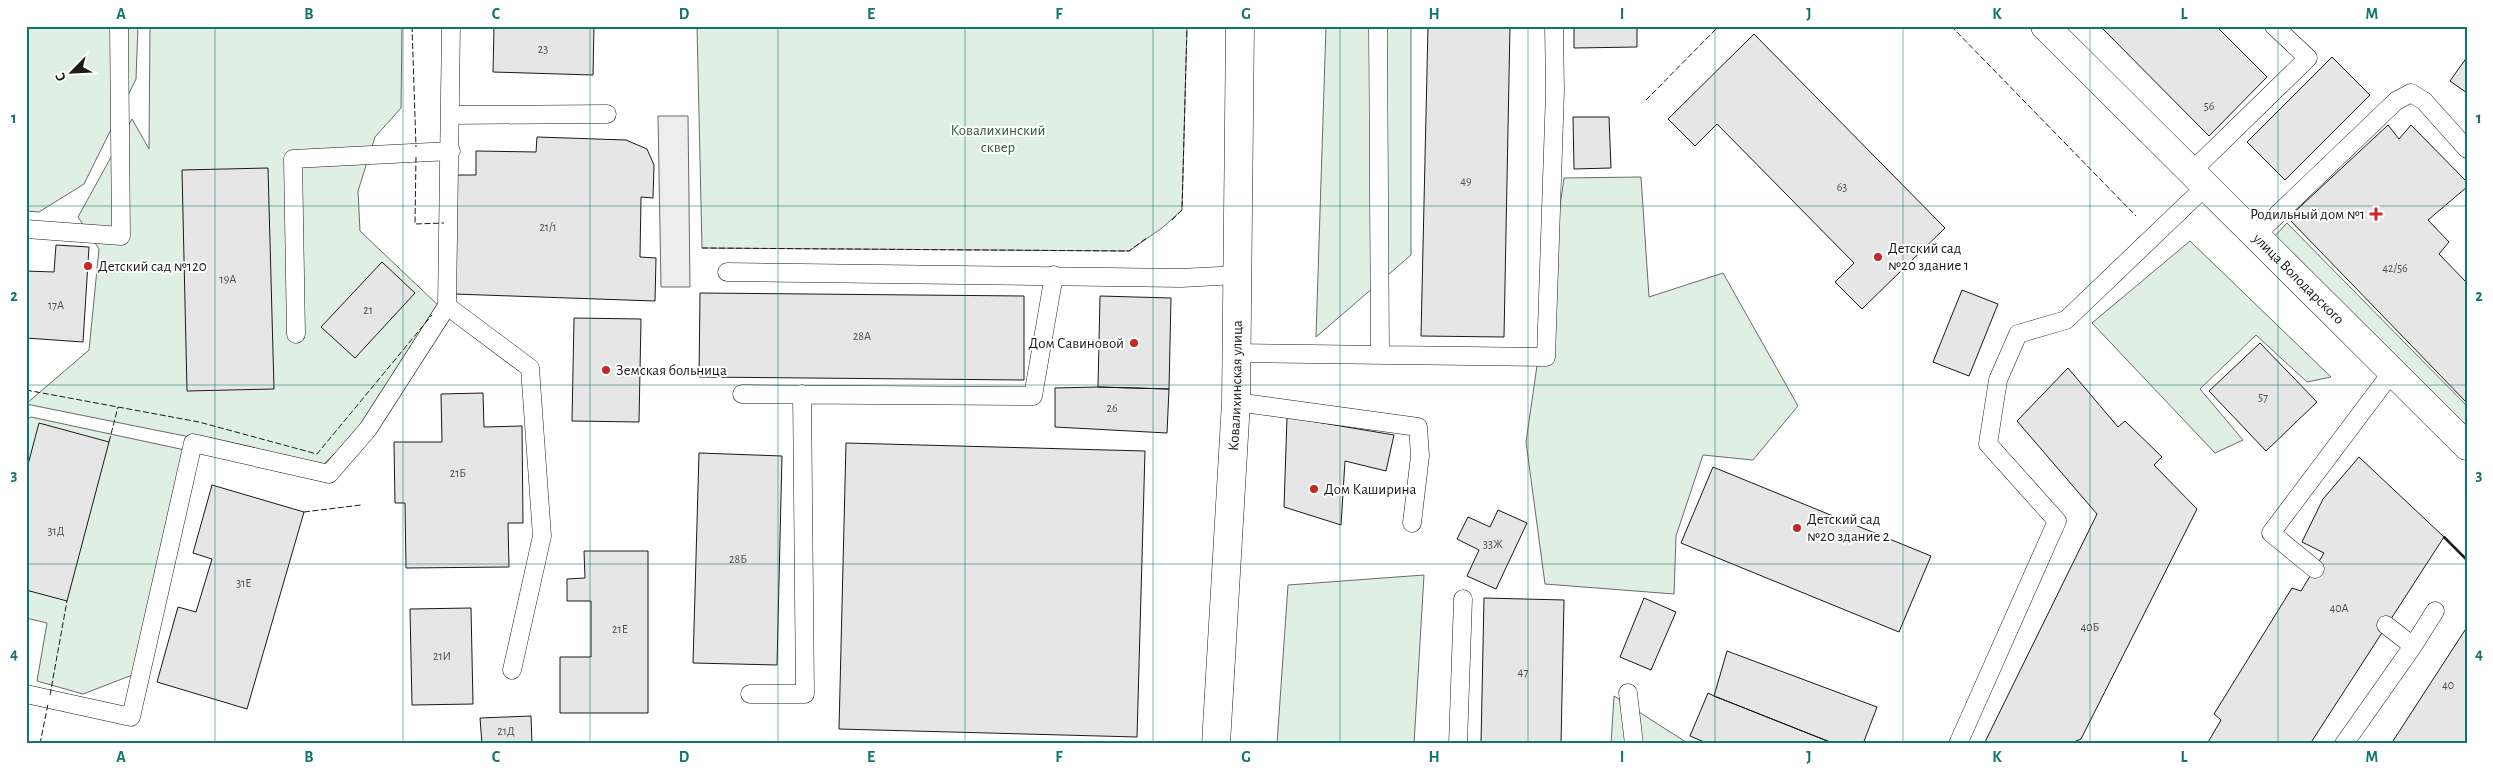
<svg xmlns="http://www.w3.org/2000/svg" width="2493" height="770" font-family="'Alegreya Sans',sans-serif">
	<rect width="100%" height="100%" fill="#fff"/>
	<path fill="#e0efe3" stroke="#6a6a6a" d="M 26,26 L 138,26 L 136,79 L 84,184 L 39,212 L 26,211 Z
		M 150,26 L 402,26 L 401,108 L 375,137 L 358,191 L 360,231 L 440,307 L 363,425 L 324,464 L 26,404 L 89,350 L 99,249 L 78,217 L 132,119 L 149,149 Z
		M 697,26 L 1187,26 L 1182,210 L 1162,228 L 1129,251 L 702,248 Z
		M 1326,26 L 1411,26 L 1411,255 L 1316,337 Z
		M 1641,177 L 1649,297 L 1723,273 L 1798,406 L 1753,460 L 1703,455 L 1676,536 L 1674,594 L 1545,584 L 1526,442 L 1564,178 Z
		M 2287,223 L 2467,406 L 2467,432 L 2273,238 Z
		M 2190,241 L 2331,377 L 2307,382 L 2256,335 L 2200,389 L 2243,440 L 2215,453 L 2092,323 Z
		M 31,417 L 185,450 L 135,674 L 83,694 L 37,681 L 47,623 L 26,618 L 26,420 Z
		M 1424,575 L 1414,744 L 1277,744 L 1288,585 Z
		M 1614,696 L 1689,744 L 1611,744 Z"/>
	<path fill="#ededed" stroke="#6a6a6a" d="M 658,116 L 688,116 L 690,287 L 661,287 Z"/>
	<path fill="#e6e6e6" stroke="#1a1a1a" d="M 494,26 L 594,26 L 593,75 L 493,72 Z
		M 1428,26 L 1510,26 L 1504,337 L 1421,336 Z
		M 1574,26 L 1637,26 L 1637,47 L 1574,48 Z
		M 2100,26 L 2216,26 L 2267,77 L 2209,136 Z
		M 1754,34 L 1945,228 L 1862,309 L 1835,282 L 1854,263 L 1717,124 L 1695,146 L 1668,119 Z
		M 2332,57 L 2370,95 L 2285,180 L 2247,142 Z
		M 2467,57 L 2467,93 L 2450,81 Z
		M 1573,117 L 1609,117 L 1611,168 L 1574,169 Z
		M 2388,125 L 2399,139 L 2411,125 L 2467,182 L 2467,187 L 2428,220 L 2449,242 L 2439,254 L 2467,283 L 2467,403 L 2288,218 Z
		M 537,137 L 626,140 L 647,149 L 654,165 L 653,198 L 641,197 L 640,257 L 656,258 L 655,301 L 454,294 L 457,175 L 476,175 L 476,151 L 536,152 Z
		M 268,168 L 274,389 L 187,391 L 182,170 Z
		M 56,245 L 89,247 L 83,342 L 26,338 L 26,271 L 54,272 Z
		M 382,262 L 415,293 L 355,358 L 321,327 Z
		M 1962,290 L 1998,304 L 1969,376 L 1933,362 Z
		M 700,293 L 1024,296 L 1024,380 L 699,377 Z
		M 1100,296 L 1171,298 L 1169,389 L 1098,387 Z
		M 574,318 L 641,319 L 639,422 L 572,421 Z
		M 2260,343 L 2317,402 L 2266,451 L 2209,391 Z
		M 2068,368 L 2118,427 L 2125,421 L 2162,457 L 2154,465 L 2197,509 L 2081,739 L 2069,744 L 1984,744 L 2097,514 L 2017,421 Z
		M 1098,387 L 1169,389 L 1167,433 L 1055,427 L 1055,388 Z
		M 483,393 L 484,427 L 522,426 L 523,523 L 508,523 L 509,567 L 406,568 L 405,503 L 395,503 L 394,442 L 442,442 L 441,394 Z
		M 1287,417 L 1394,435 L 1386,471 L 1345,461 L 1341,525 L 1284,507 Z
		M 39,423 L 109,442 L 67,601 L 26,590 L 26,472 Z
		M 846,443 L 1145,451 L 1137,737 L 839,729 Z
		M 699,453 L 782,456 L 777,665 L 693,663 Z
		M 2359,457 L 2444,537 L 2310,744 L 2207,744 L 2221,720 L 2214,714 L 2292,588 L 2301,591 L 2324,553 L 2302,542 L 2323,499 Z
		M 1713,467 L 1931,556 L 1899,632 L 1681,543 Z
		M 212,485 L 304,512 L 247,709 L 157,682 L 178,607 L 196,612 L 212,559 L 193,553 Z
		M 1498,510 L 1527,523 L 1496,589 L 1467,576 L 1479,550 L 1457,539 L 1468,517 L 1490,527 Z
		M 584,551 L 648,551 L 648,713 L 560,713 L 560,657 L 591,657 L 591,601 L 567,601 L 567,579 L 585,578 Z
		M 1484,598 L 1564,600 L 1561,744 L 1481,744 Z
		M 1644,598 L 1676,612 L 1651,670 L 1620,657 Z
		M 471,608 L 473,704 L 412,705 L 410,609 Z
		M 2467,627 L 2467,744 L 2391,744 Z
		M 1727,651 L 1877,707 L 1863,744 L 1835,744 L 1714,696 Z
		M 1708,693 L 1714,696 L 1835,744 L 1709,744 L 1690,736 Z
		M 531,716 L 532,744 L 482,744 L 480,718 Z"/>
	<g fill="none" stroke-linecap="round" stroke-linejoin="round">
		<g stroke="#1a1a1a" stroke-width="19">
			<path id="lane" d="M 1378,26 L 1380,355
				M 451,115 L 607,114
				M 2191,172 L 2308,58 L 2274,26
				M 26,229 L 121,236 L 119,26
				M 2255,236 L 2396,101 L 2411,93 L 2424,101 L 2467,149
				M 727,272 L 1181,278 L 1238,275
				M 447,306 L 530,368 L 542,536 L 512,670
				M 296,334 L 293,159 L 451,151
				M 1236,353 L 1546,357 L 1555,91 L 1554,26
				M 742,394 L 1033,396 L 1054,275
				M 1236,402 L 1418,427 L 1420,456 L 1412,523
				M 2315,569 L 2271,533 L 2392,372
				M 2413,646 L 2435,611
				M 1628,693 L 1634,744
				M 26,694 L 131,717 L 193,443 L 329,474 L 368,429 L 447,306 L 451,26
				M 750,694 L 805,694 L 802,394
				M 1458,744 L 1463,599
				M 1958,744 L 2057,521 L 1988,444 L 1998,380 L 2018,334 L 2066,320 L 2206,186
				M 2344,744 L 2413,646 L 2386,625"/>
		</g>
		<g stroke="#1a1a1a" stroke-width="29">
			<g id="street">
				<path id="s1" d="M 2045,26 L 2467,446"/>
			</g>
		</g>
		<g stroke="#1a1a1a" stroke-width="29">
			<g id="secondary">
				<path id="s2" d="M 1216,744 L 1236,402 L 1240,26"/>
			</g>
		</g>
		<use href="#lane" stroke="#fff" stroke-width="18"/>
		<use href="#street" stroke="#fff" stroke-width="28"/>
		<use href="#secondary" stroke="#fff" stroke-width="28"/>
		<path stroke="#1a1a1a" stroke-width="1" stroke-dasharray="6 2.5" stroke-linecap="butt" d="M 412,26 L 416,147
			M 1951,26 L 2136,216
			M 1646,100 L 1719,26
			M 416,157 L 415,224 L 444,223
			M 1172,220 L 1182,210 L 1187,26
			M 702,248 L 1129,251 L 1148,237
			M 26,390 L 199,422 L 317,454 L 432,315
			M 109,442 L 118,407
			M 304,512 L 361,505
			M 50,695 L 67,601
			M 40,744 L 48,704"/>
		<path stroke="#1a1a1a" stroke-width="2.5" d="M 2444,537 L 2467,560"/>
	</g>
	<path fill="none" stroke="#0f766e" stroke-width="1" stroke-opacity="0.55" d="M 215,26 L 215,744M 403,26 L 403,744M 590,26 L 590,744M 778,26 L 778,744M 965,26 L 965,744M 1153,26 L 1153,744M 1340,26 L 1340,744M 1528,26 L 1528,744M 1715,26 L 1715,744M 1903,26 L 1903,744M 2090,26 L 2090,744M 2278,26 L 2278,744M 26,206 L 2467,206M 26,385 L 2467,385M 26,564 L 2467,564"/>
	<g fill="#c62828" stroke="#fff" stroke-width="2">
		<path d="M2373.5 206.5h5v5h5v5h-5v5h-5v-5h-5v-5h5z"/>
		<circle cx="1878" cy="257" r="5"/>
		<circle cx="88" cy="266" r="5"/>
		<circle cx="1134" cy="343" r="5"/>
		<circle cx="606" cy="370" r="5"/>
		<circle cx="1314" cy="489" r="5"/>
		<circle cx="1797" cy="528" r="5"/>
	</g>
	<g text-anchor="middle" stroke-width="4" stroke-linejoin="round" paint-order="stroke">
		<g font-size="12" fill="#4d4d4d">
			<text x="543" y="53">23</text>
			<text x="2209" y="110">56</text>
			<text x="1466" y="185">49</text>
			<text x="1842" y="191">63</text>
			<text x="548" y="231">21/1</text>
			<text x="2395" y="272">42/56</text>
			<text x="228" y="283">19А</text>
			<text x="56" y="309">17А</text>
			<text x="368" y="314">21</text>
			<text x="862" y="340">28А</text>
			<text x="2263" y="401">57</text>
			<text x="1112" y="412">26</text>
			<text x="458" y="477">21Б</text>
			<text x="56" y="535">31Д</text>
			<text x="1493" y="548">33Ж</text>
			<text x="738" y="563">28Б</text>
			<text x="244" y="587">31Е</text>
			<text x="2339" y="612">40А</text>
			<text x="2090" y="631">40Б</text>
			<text x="620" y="633">21Е</text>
			<text x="442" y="660">21И</text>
			<text x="1523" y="676">47</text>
			<text x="2448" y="689">40</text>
			<text x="506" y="735">21Д</text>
		</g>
		<g font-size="15" fill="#2b5a34" stroke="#fff">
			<text x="998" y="135">Ковалихинский<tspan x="998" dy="17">сквер</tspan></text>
		</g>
		<g font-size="15" fill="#1a1a1a" stroke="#fff" text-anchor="start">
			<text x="2365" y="219" text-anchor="end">Родильный дом №1</text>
			<text x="1888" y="253">Детский сад<tspan x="1888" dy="17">№20 здание 1</tspan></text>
			<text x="98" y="271">Детский сад №120</text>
			<text x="1124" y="348" text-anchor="end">Дом Савиновой</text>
			<text x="616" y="375">Земская больница</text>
			<text x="1324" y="494">Дом Каширина</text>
			<text x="1807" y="524">Детский сад<tspan x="1807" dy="17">№20 здание 2</tspan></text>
		</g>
		<g font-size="15" fill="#1a1a1a" stroke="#fff">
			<text dy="5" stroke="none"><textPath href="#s1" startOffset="358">улица Володарского</textPath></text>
			<text dy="5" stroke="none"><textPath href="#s2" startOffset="359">Ковалихинская улица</textPath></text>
		</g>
	</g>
	<rect width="2493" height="770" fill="none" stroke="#ffffff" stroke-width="55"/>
	<g transform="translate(72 72) rotate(246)" stroke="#ffffff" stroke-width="4" paint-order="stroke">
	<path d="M0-4L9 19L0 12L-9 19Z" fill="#1a1a1a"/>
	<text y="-8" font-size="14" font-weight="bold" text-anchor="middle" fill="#1a1a1a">С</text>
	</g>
	<rect x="28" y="28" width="2438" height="714" fill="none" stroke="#0f766e" stroke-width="2"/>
	<g font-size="16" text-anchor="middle" font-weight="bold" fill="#0f766e">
		<text x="121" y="19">A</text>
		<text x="309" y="19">B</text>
		<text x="496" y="19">C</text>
		<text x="684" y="19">D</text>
		<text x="871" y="19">E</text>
		<text x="1059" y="19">F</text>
		<text x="1246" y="19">G</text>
		<text x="1434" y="19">H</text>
		<text x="1622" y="19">I</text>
		<text x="1809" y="19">J</text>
		<text x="1997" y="19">K</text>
		<text x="2184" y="19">L</text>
		<text x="2372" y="19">M</text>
		<text x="14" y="123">1</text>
		<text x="2479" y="123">1</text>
		<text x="14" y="301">2</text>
		<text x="2479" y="301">2</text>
		<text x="14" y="480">3</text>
		<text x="2479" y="480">3</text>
		<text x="14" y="659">4</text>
		<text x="2479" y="659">4</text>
		<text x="121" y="762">A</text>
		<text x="309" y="762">B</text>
		<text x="496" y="762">C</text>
		<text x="684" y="762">D</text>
		<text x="871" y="762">E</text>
		<text x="1059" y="762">F</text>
		<text x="1246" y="762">G</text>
		<text x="1434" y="762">H</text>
		<text x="1622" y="762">I</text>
		<text x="1809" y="762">J</text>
		<text x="1997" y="762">K</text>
		<text x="2184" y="762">L</text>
		<text x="2372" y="762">M</text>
	</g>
</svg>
